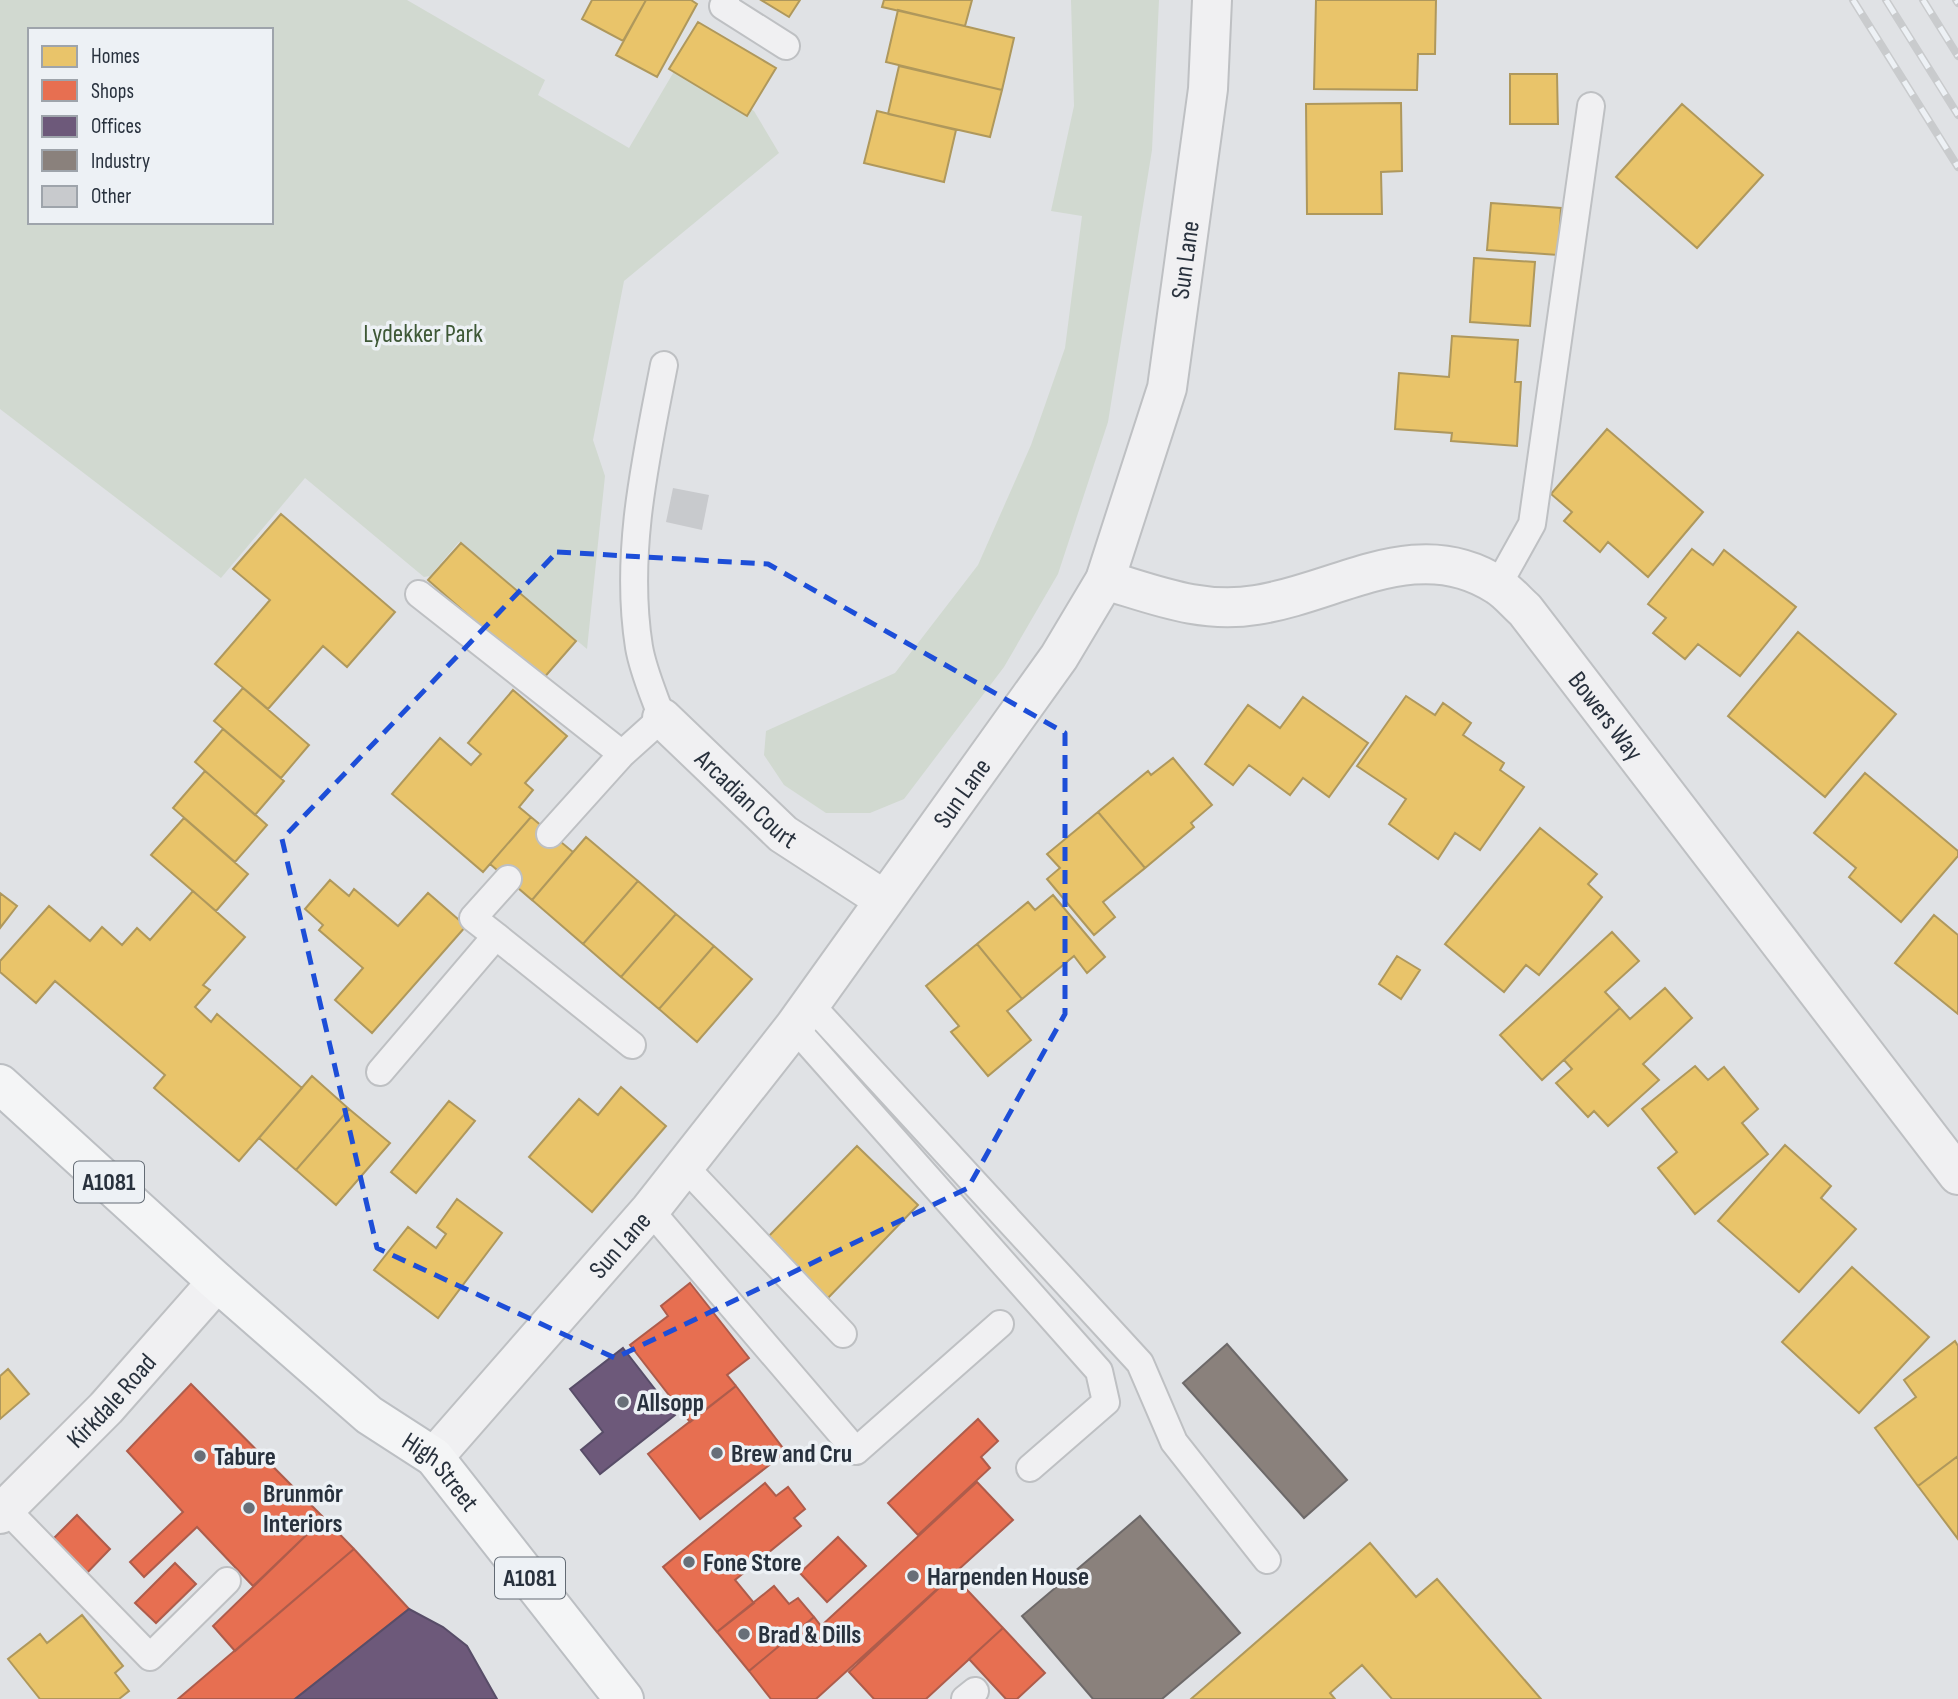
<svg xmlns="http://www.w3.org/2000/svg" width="1958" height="1699" font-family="'Sofia Sans Condensed',sans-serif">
	<rect width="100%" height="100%" fill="#e0e2e5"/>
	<path fill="#d1d9d0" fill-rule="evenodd" d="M 0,0 L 407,0 L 545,80 L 538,95 L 629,148 L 679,63 L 754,111 L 779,153 L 624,281 L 593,440 L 605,476 L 587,649 L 459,542 L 430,576 L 424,577 L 305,478 L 221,578 L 0,409 ZM 30,30 L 271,30 L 271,222 L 30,222 Z
		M 1071,0 L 1159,0 L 1152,150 L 1108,422 L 1058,574 L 1004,667 L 904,799 L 870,813 L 826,813 L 784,785 L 764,755 L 766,731 L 895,673 L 978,565 L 1031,445 L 1065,348 L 1082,216 L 1051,211 L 1074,106 Z"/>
	<path fill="#e9c46a" stroke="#af985c" stroke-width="2" d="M 592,0 L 646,0 L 623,41 L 582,19 Z
		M 646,0 L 691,0 L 697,4 L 657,77 L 616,55 Z
		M 761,0 L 800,0 L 789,17 Z
		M 884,0 L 972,0 L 965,26 L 882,7 Z
		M 1316,0 L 1436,0 L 1435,54 L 1418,54 L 1417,90 L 1314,89 Z
		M 898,10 L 1014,38 L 1002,90 L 886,62 Z
		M 698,22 L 776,68 L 747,116 L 669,69 Z
		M 899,66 L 1002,90 L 990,137 L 888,114 Z
		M 1510,74 L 1557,74 L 1558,124 L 1510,124 Z
		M 1401,103 L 1402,171 L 1381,172 L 1382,214 L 1307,214 L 1306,104 Z
		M 1682,104 L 1763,175 L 1697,248 L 1616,177 Z
		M 877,111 L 956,130 L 944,182 L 864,163 Z
		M 1491,203 L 1561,208 L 1558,255 L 1487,250 Z
		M 1474,258 L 1535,262 L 1530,326 L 1470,322 Z
		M 1452,336 L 1518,340 L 1515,382 L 1521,382 L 1517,446 L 1451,441 L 1452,433 L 1395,429 L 1399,373 L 1449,377 Z
		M 1607,429 L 1703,512 L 1648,577 L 1608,542 L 1600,552 L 1564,521 L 1572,512 L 1551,494 Z
		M 281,514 L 395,612 L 347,667 L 323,646 L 268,709 L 215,664 L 270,600 L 233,569 Z
		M 461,543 L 576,641 L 542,680 L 428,580 Z
		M 1692,549 L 1713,565 L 1724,550 L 1796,607 L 1740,676 L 1698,644 L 1685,659 L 1653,633 L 1666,618 L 1648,604 Z
		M 1798,632 L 1896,714 L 1825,797 L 1728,716 Z
		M 243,688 L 309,745 L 281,778 L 214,721 Z
		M 513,690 L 567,736 L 525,783 L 533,790 L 519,807 L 531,817 L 483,872 L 392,794 L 440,738 L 471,765 L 481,754 L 468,743 Z
		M 1406,696 L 1435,715 L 1443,703 L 1471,723 L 1463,735 L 1504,763 L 1500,770 L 1524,787 L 1480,850 L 1455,833 L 1438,859 L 1389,824 L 1406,799 L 1357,766 Z
		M 1303,697 L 1368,743 L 1329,797 L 1303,778 L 1290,795 L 1249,765 L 1233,785 L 1205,764 L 1248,705 L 1280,728 Z
		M 223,729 L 284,781 L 255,815 L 195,762 Z
		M 1173,758 L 1212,805 L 1191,823 L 1194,827 L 1145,868 L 1098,812 L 1148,771 L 1151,775 Z
		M 205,771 L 267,825 L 235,862 L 173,808 Z
		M 1865,773 L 1958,851 L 1958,856 L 1901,922 L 1849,877 L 1856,868 L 1814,833 Z
		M 1098,812 L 1145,868 L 1103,902 L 1115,917 L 1094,935 L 1047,879 L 1060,868 L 1047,854 Z
		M 531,817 L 573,852 L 532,900 L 490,864 Z
		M 184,818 L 248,874 L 216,911 L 151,855 Z
		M 1540,828 L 1597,874 L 1588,884 L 1602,897 L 1539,975 L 1526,965 L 1504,992 L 1445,944 Z
		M 586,837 L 638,881 L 583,944 L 532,900 Z
		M 330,880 L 349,896 L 354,889 L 398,926 L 428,893 L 466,926 L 372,1033 L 335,1000 L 363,968 L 319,930 L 323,925 L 305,909 Z
		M 638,881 L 676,914 L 621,977 L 583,944 Z
		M 193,891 L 245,937 L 203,985 L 210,990 L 195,1007 L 211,1022 L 217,1014 L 302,1088 L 239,1161 L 154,1088 L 165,1075 L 55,981 L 36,1003 L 0,972 L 0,961 L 49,906 L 90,941 L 102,927 L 122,945 L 137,928 L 150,940 Z
		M 0,893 L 17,906 L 0,928 Z
		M 1053,895 L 1105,957 L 1087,973 L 1074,956 L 1022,999 L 977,944 L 1028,902 L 1035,910 Z
		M 676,914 L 714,946 L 659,1009 L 621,977 Z
		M 1934,915 L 1958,935 L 1958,1014 L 1895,963 Z
		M 1612,932 L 1639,961 L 1605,992 L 1620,1008 L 1542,1080 L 1500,1035 Z
		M 977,944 L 1022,999 L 1007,1011 L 1031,1040 L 988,1076 L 951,1032 L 959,1026 L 926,986 Z
		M 714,946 L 752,979 L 697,1042 L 659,1009 Z
		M 1397,956 L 1420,970 L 1401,999 L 1379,984 Z
		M 1665,988 L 1692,1018 L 1643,1064 L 1659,1080 L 1608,1126 L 1594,1111 L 1588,1117 L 1556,1083 L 1572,1069 L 1564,1060 L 1620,1008 L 1630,1019 Z
		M 1695,1066 L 1708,1080 L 1724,1067 L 1758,1109 L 1742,1123 L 1768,1154 L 1695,1214 L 1658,1168 L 1677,1152 L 1642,1109 Z
		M 312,1076 L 349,1109 L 296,1170 L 259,1138 Z
		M 621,1087 L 666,1126 L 592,1212 L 529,1157 L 579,1099 L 598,1115 Z
		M 449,1101 L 475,1121 L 416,1193 L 391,1172 Z
		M 349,1109 L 390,1143 L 336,1205 L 296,1170 Z
		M 1785,1145 L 1831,1186 L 1821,1198 L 1856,1229 L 1799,1292 L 1718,1221 Z
		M 857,1146 L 918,1205 L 826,1300 L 765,1240 Z
		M 457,1199 L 502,1233 L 438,1318 L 374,1270 L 408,1227 L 436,1248 L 446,1234 L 437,1227 Z
		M 1852,1267 L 1929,1337 L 1859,1413 L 1782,1342 Z
		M 1955,1341 L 1958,1346 L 1958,1456 L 1918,1486 L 1875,1428 L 1916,1397 L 1904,1380 Z
		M 8,1369 L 29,1394 L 0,1419 L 0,1376 Z
		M 1958,1456 L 1958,1539 L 1918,1486 Z
		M 1370,1543 L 1416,1597 L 1437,1579 L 1541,1699 L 1392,1699 L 1362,1665 L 1330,1693 L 1335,1699 L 1191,1699 Z
		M 82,1615 L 123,1666 L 115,1673 L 129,1691 L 119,1699 L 40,1699 L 8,1659 L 40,1634 L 47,1643 Z"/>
	<path fill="#e76f51" stroke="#ae5c4b" stroke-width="2" d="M 690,1283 L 749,1358 L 727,1375 L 736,1386 L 690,1422 L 630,1345 L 668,1316 L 661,1306 Z
		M 191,1384 L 324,1518 L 253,1586 L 197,1527 L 144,1577 L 130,1562 L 183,1512 L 127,1451 Z
		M 736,1386 L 786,1452 L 700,1519 L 648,1454 Z
		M 978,1419 L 998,1441 L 981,1457 L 990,1468 L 918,1535 L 888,1503 Z
		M 977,1482 L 1013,1520 L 816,1699 L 771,1699 L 749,1671 L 814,1617 L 821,1626 Z
		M 765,1483 L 776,1496 L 788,1487 L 805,1509 L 794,1518 L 801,1526 L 735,1580 L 754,1603 L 717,1632 L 663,1567 Z
		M 77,1515 L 110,1549 L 82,1578 L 48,1544 Z
		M 324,1518 L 354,1549 L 235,1651 L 213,1626 Z
		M 838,1537 L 866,1566 L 827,1602 L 800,1573 Z
		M 354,1549 L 409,1609 L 295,1699 L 178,1699 Z
		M 175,1563 L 196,1584 L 156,1623 L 135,1603 Z
		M 953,1575 L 1003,1628 L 926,1699 L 874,1699 L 849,1672 Z
		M 774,1586 L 789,1604 L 798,1598 L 814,1617 L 749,1671 L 717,1632 Z
		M 1003,1628 L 1045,1673 L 1017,1699 L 1006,1699 L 969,1659 Z"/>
	<path fill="#6d597a" stroke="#584d68" stroke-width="2" d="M 623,1348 L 675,1415 L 600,1474 L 581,1450 L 603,1432 L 570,1389 Z
		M 409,1609 L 443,1627 L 467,1646 L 497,1699 L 295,1699 Z"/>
	<path fill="#8a817c" stroke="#6d6969" stroke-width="2" d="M 1227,1344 L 1347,1480 L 1304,1518 L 1183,1383 Z
		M 1140,1516 L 1240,1633 L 1162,1699 L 1093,1699 L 1022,1616 Z"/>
	<path fill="#c8cacd" d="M 673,488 L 709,495 L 702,530 L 666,522 Z"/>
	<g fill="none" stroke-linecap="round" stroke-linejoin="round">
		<g stroke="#bec0c3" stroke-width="30">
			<path id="service" d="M 726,0 L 723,6 L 786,46
				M 1498,585 L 1532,524 L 1591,106
				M 419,594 L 622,754
				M 550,834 L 622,754 L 662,718 C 654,695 643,671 639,647 C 624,553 646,458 664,365
				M 496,936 L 632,1045
				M 810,1004 L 1140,1363 L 1174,1442 L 1267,1560
				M 794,1027 L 1099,1371 L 1106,1402 L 1030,1468
				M 380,1072 L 496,936 L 473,918 L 508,879
				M 685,1167 L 843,1334
				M 650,1210 L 856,1451 L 1000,1324
				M 6,1509 L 150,1657 L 227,1581
				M 965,1699 L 975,1691"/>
		</g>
		<g stroke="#bec0c3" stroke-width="42">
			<g id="minor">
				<path id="s1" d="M 1105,580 C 1156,595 1201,614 1256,605 C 1337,593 1417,533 1497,585 C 1507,591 1516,602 1525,610 L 1958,1175"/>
				<path id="s2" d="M 662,718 L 783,834 L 883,899"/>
				<path id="s3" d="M 0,1514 L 106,1408 L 217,1282"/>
			</g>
		</g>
		<g stroke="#bec0c3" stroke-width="42">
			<g id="tertiary">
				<path id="s4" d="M 434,1457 L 650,1210 L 794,1027 L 1059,657 L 1105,580 L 1167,388 L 1208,89 L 1212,0"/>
			</g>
		</g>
		<g stroke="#bcbfc3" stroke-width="42">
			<g id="primary">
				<path id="s5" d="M 0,1084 L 217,1282 L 369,1415 L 434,1457 L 624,1699"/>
			</g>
		</g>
		<use href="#service" stroke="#f0f0f2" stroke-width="26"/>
		<use href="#minor" stroke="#f0f0f2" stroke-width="38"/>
		<use href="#tertiary" stroke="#f0f0f2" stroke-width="38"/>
		<use href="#primary" stroke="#f4f5f6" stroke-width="38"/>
		<g stroke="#c9cbcd" stroke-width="8">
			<path id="rail" d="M 1853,0 L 1958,167
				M 1886,0 L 1958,115
				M 1923,0 L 1958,56
				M 1956,0 L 1958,3"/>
		</g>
		<use href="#rail" stroke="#edf1f5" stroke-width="5" stroke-dasharray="16" stroke-linecap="butt"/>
	</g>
	<path fill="none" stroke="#1d4ed8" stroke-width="5" stroke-dasharray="14 9" stroke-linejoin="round" d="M 557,552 L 768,564 L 1065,733 L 1065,1014 L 968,1188 L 615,1358 L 377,1248 L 282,839 Z"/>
	<g fill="#686f78" stroke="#edf1f5" stroke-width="2.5">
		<circle cx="623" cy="1402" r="7"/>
		<circle cx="717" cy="1453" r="7"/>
		<circle cx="200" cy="1456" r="7"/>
		<circle cx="249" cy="1508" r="7"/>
		<circle cx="689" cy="1562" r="7"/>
		<circle cx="913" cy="1576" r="7"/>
		<circle cx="744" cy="1634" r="7"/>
	</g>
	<g text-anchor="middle" stroke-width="7" stroke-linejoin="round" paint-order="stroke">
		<g fill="#edf1f5" stroke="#636b74" stroke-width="2">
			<rect x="74" y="1161.5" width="70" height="41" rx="5"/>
			<rect x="495" y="1557.5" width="70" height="41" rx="5"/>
		</g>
		<g font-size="24" font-weight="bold" fill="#28313d">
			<text x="109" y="1190">A1081</text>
			<text x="530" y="1586">A1081</text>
		</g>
		<g font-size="26" fill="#28313d" stroke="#edf1f5">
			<text dy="9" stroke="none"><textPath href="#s4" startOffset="1437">Sun Lane</textPath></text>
			<text dy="9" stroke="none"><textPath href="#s1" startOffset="576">Bowers Way</textPath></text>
			<text dy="9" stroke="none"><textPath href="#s4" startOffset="849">Sun Lane</textPath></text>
			<text dy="9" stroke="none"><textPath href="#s2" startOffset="117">Arcadian Court</textPath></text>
			<text dy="9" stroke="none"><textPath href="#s4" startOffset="282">Sun Lane</textPath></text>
			<text dy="9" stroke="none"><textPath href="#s3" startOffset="159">Kirkdale Road</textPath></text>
			<text dy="9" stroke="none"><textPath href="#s5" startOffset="588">High Street</textPath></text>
		</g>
		<g font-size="26" fill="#3e5836" stroke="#edf1f5">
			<text x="423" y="342">Lydekker Park</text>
		</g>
		<g font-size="26" font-weight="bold" fill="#28313d" stroke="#edf1f5" text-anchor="start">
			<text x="637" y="1411">Allsopp</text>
			<text x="731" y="1462">Brew and Cru</text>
			<text x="214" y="1465">Tabure</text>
			<text x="263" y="1502">Brunmôr<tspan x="263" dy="30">Interiors</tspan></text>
			<text x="703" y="1571">Fone Store</text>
			<text x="927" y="1585">Harpenden House</text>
			<text x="758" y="1643">Brad &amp; Dills</text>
		</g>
	</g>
	<rect x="28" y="28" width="245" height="196" fill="#edf1f5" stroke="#9ea4ab" stroke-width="2"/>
	<rect x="42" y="46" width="35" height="21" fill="#e9c46a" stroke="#9ea4ab" stroke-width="2"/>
	<text x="91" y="63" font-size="21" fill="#28313d">Homes</text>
	<rect x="42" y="80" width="35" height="21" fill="#e76f51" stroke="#9ea4ab" stroke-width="2"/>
	<text x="91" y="98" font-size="21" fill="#28313d">Shops</text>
	<rect x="42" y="116" width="35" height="21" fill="#6d597a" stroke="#9ea4ab" stroke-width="2"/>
	<text x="91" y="133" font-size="21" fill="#28313d">Offices</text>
	<rect x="42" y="150" width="35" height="21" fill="#8a817c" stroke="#9ea4ab" stroke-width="2"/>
	<text x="91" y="168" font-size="21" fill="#28313d">Industry</text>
	<rect x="42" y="186" width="35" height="21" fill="#c8cacd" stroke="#9ea4ab" stroke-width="2"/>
	<text x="91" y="203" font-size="21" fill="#28313d">Other</text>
</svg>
